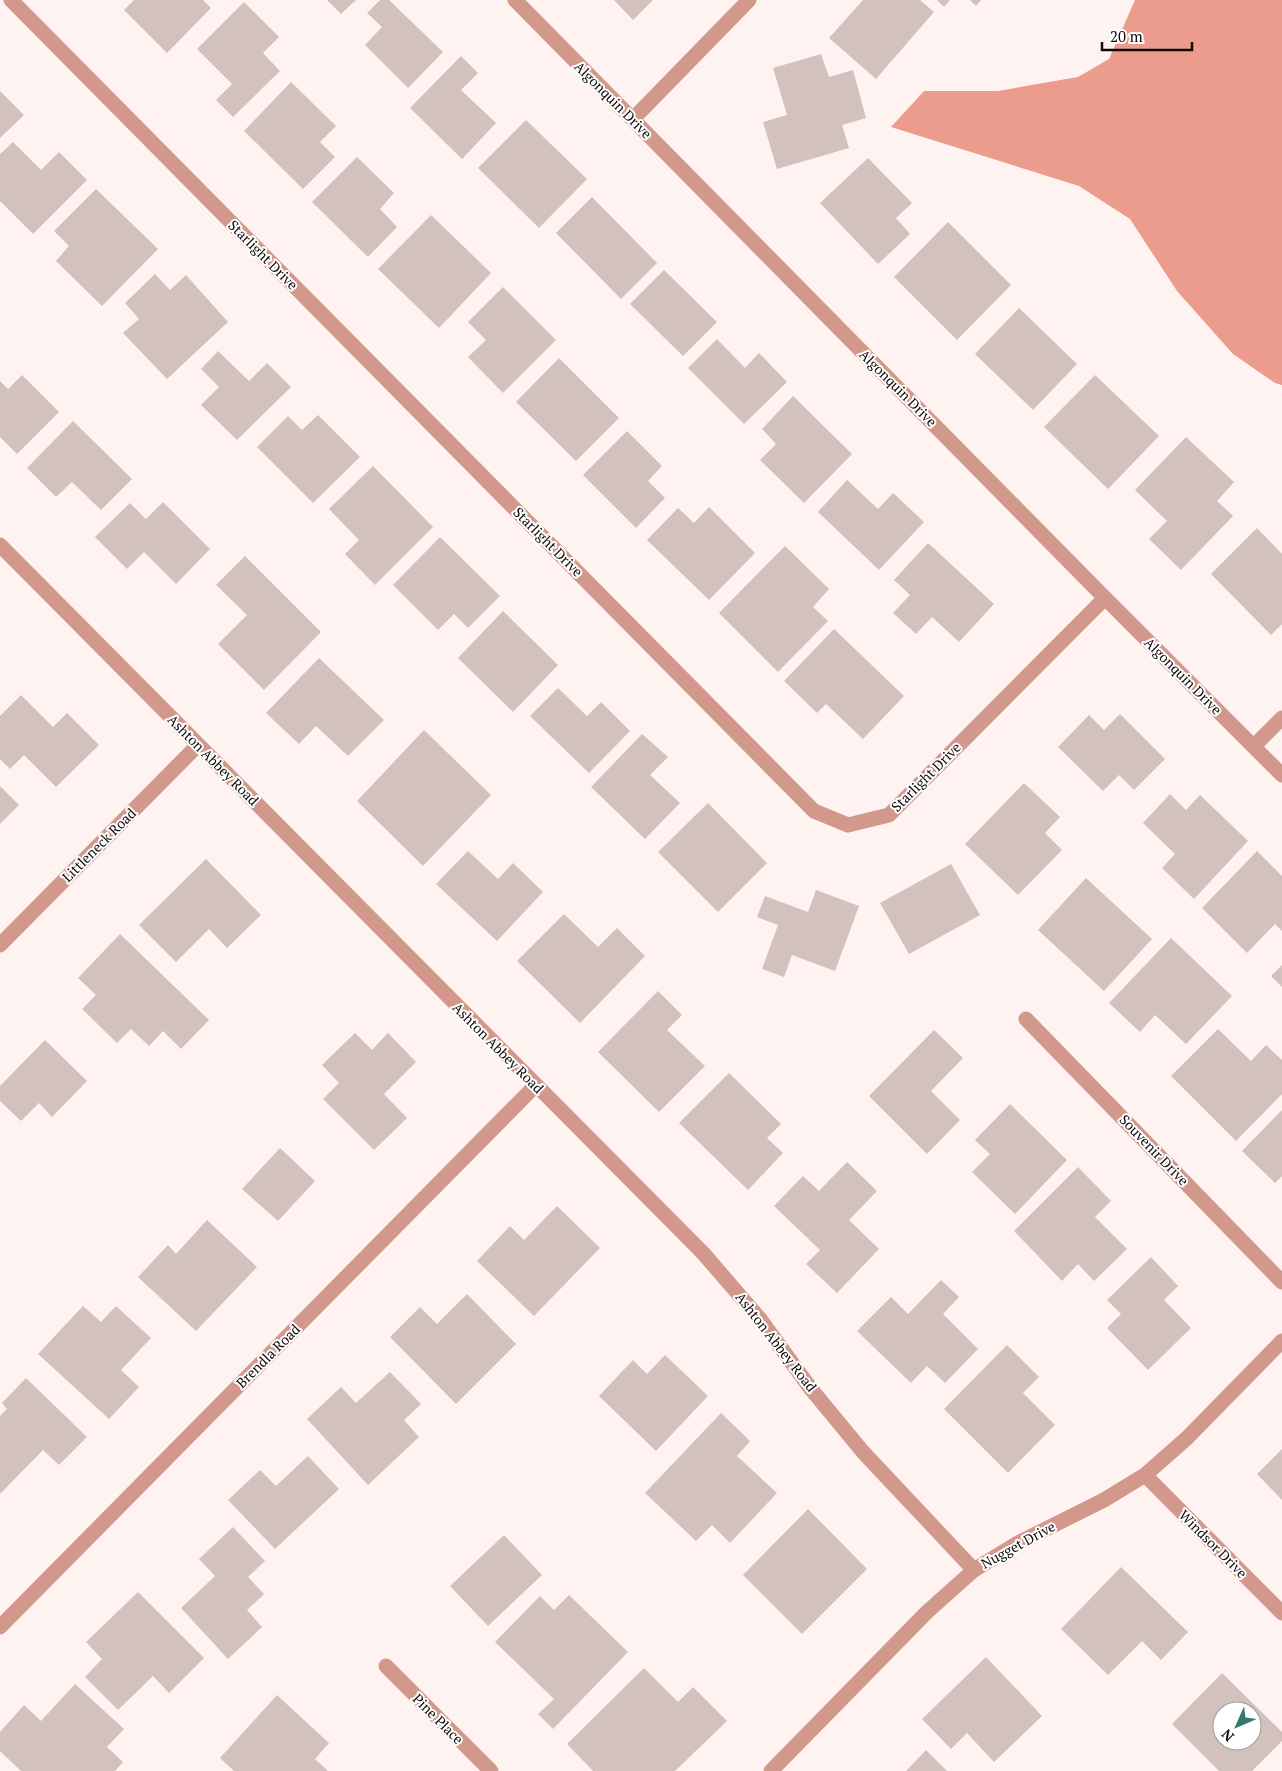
<svg xmlns="http://www.w3.org/2000/svg" width="1282" height="1771" font-family="'PT Serif',serif">
	<rect width="100%" height="100%" fill="#fef3f1"/>
	<path fill="#ec9c8c" d="M 1135,0 L 1282,0 L 1282,385 L 1275,383 L 1233,354 L 1177,291 L 1130,219 L 1079,186 L 891,127 L 924,91 L 998,91 L 1078,77 L 1109,59 Z"/>
	<path fill="#d2c1bd" fill-rule="evenodd" d="M 134,0 L 203,0 L 211,8 L 167,53 L 124,10 Z
		M 327,0 L 356,0 L 341,14 Z
		M 380,0 L 389,0 L 443,52 L 408,88 L 365,45 L 382,27 L 367,13 Z
		M 614,0 L 653,0 L 633,20 Z
		M 863,0 L 920,0 L 934,12 L 876,79 L 829,38 Z
		M 937,0 L 950,0 L 944,7 Z
		M 970,0 L 981,0 L 976,6 Z
		M 244,2 L 279,37 L 263,53 L 280,71 L 233,117 L 216,100 L 232,84 L 197,49 Z
		M 821,54 L 829,77 L 853,70 L 866,118 L 842,125 L 849,148 L 777,169 L 763,122 L 787,115 L 773,68 Z
		M 461,56 L 478,73 L 461,90 L 496,123 L 462,159 L 410,108 Z
		M 291,82 L 336,126 L 320,142 L 335,157 L 303,189 L 244,131 Z
		M 0,91 L 24,115 L 0,138 Z
		M 526,120 L 587,179 L 539,228 L 478,168 Z
		M 13,142 L 41,170 L 59,152 L 87,180 L 33,234 L 0,201 L 0,154 Z
		M 357,157 L 394,193 L 380,209 L 397,227 L 368,257 L 312,202 Z
		M 868,158 L 912,203 L 896,218 L 910,234 L 878,264 L 820,203 Z
		M 96,189 L 158,249 L 102,306 L 56,261 L 69,246 L 54,231 Z
		M 592,197 L 657,263 L 621,299 L 556,233 Z
		M 431,215 L 491,273 L 439,328 L 378,269 Z
		M 948,222 L 1011,285 L 957,340 L 894,277 Z
		M 664,270 L 717,322 L 683,356 L 630,304 Z
		M 155,274 L 170,290 L 186,275 L 228,322 L 167,379 L 123,333 L 139,319 L 125,303 Z
		M 503,287 L 556,340 L 503,393 L 468,357 L 486,340 L 468,322 Z
		M 1019,308 L 1077,364 L 1033,410 L 975,354 Z
		M 717,339 L 745,368 L 759,353 L 787,382 L 744,424 L 688,368 Z
		M 218,351 L 249,381 L 267,363 L 291,387 L 237,440 L 201,405 L 219,387 L 201,369 Z
		M 559,358 L 619,418 L 576,461 L 516,402 Z
		M 22,375 L 59,412 L 17,454 L 0,437 L 0,381 L 8,389 Z
		M 1095,375 L 1159,436 L 1108,489 L 1044,427 Z
		M 793,396 L 852,454 L 804,503 L 760,460 L 776,444 L 762,429 Z
		M 318,415 L 360,457 L 313,503 L 257,447 L 288,416 L 302,430 Z
		M 73,421 L 132,479 L 101,510 L 72,482 L 56,497 L 27,468 Z
		M 627,431 L 662,466 L 648,481 L 665,498 L 636,528 L 583,475 Z
		M 1186,437 L 1234,482 L 1217,501 L 1233,516 L 1181,570 L 1149,539 L 1167,521 L 1135,490 Z
		M 373,466 L 433,527 L 375,585 L 345,554 L 359,540 L 329,509 Z
		M 847,480 L 878,509 L 893,493 L 924,522 L 879,570 L 818,512 Z
		M 163,502 L 210,549 L 176,584 L 144,552 L 127,569 L 95,537 L 130,503 L 146,519 Z
		M 709,507 L 755,553 L 709,600 L 647,540 L 678,508 L 694,523 Z
		M 1257,528 L 1282,554 L 1282,624 L 1271,635 L 1211,574 Z
		M 440,537 L 500,596 L 468,628 L 454,614 L 438,630 L 393,585 Z
		M 928,543 L 994,604 L 959,642 L 932,617 L 916,634 L 893,613 L 910,595 L 894,580 Z
		M 785,546 L 829,589 L 813,607 L 828,621 L 778,672 L 719,613 Z
		M 245,556 L 321,632 L 264,690 L 218,644 L 247,615 L 216,585 Z
		M 503,611 L 558,665 L 513,712 L 458,658 Z
		M 834,629 L 904,696 L 863,739 L 826,704 L 817,713 L 784,681 Z
		M 319,658 L 384,720 L 348,756 L 316,726 L 299,744 L 266,713 Z
		M 558,688 L 587,716 L 601,702 L 630,731 L 589,773 L 530,716 Z
		M 21,695 L 53,727 L 67,713 L 99,745 L 56,787 L 24,755 L 10,769 L 0,759 L 0,716 Z
		M 1120,714 L 1165,759 L 1134,790 L 1119,775 L 1103,791 L 1058,747 L 1089,715 L 1104,730 Z
		M 424,730 L 491,795 L 423,866 L 357,801 Z
		M 642,734 L 668,757 L 650,775 L 680,803 L 645,839 L 591,787 Z
		M 1024,783 L 1060,817 L 1045,833 L 1062,850 L 1018,895 L 965,844 Z
		M 0,786 L 19,805 L 0,824 Z
		M 1170,794 L 1186,810 L 1200,795 L 1248,841 L 1194,899 L 1162,868 L 1175,854 L 1143,823 Z
		M 708,803 L 767,863 L 718,912 L 658,852 Z
		M 468,851 L 498,879 L 513,863 L 543,892 L 497,941 L 436,884 Z
		M 1257,851 L 1282,876 L 1282,931 L 1275,924 L 1247,953 L 1202,908 Z
		M 206,859 L 261,915 L 227,948 L 209,929 L 176,962 L 139,925 Z
		M 951,864 L 980,915 L 909,954 L 880,903 Z
		M 1086,878 L 1152,939 L 1104,991 L 1038,930 Z
		M 816,890 L 859,906 L 835,971 L 792,955 L 784,977 L 762,969 L 778,925 L 757,917 L 765,896 L 808,912 Z
		M 564,914 L 598,947 L 617,928 L 645,956 L 580,1023 L 517,961 Z
		M 120,934 L 209,1020 L 181,1049 L 163,1031 L 149,1046 L 131,1029 L 117,1043 L 82,1009 L 96,995 L 78,978 Z
		M 1171,938 L 1232,996 L 1186,1044 L 1155,1015 L 1140,1032 L 1109,1003 Z
		M 1282,965 L 1282,987 L 1271,976 Z
		M 658,991 L 682,1015 L 667,1030 L 705,1066 L 659,1112 L 598,1052 Z
		M 1218,1029 L 1251,1061 L 1266,1045 L 1282,1060 L 1282,1094 L 1236,1141 L 1171,1076 Z
		M 934,1030 L 963,1058 L 931,1091 L 960,1120 L 927,1154 L 869,1096 Z
		M 355,1033 L 372,1050 L 388,1033 L 416,1062 L 384,1094 L 407,1118 L 374,1150 L 323,1099 L 339,1083 L 322,1065 Z
		M 45,1040 L 87,1081 L 52,1117 L 39,1103 L 21,1121 L 0,1101 L 0,1086 Z
		M 729,1073 L 781,1124 L 767,1138 L 783,1153 L 748,1190 L 679,1123 Z
		M 1010,1104 L 1067,1160 L 1015,1214 L 972,1172 L 990,1154 L 975,1140 Z
		M 1282,1110 L 1282,1176 L 1275,1183 L 1242,1151 Z
		M 280,1148 L 315,1181 L 278,1221 L 242,1189 Z
		M 847,1162 L 877,1191 L 849,1220 L 879,1249 L 837,1293 L 806,1264 L 820,1250 L 774,1206 L 803,1176 L 819,1191 Z
		M 1078,1167 L 1111,1201 L 1095,1217 L 1127,1249 L 1094,1281 L 1078,1264 L 1062,1281 L 1014,1231 Z
		M 557,1206 L 600,1248 L 534,1316 L 477,1261 L 510,1226 L 524,1240 Z
		M 207,1220 L 257,1267 L 196,1331 L 138,1277 L 168,1245 L 176,1254 Z
		M 1151,1257 L 1178,1286 L 1164,1300 L 1191,1328 L 1148,1370 L 1107,1328 L 1121,1314 L 1107,1300 Z
		M 941,1280 L 959,1297 L 943,1314 L 978,1349 L 945,1383 L 927,1366 L 911,1383 L 857,1331 L 891,1297 L 908,1314 Z
		M 467,1294 L 516,1344 L 456,1404 L 390,1337 L 420,1307 L 437,1324 Z
		M 83,1306 L 101,1322 L 116,1306 L 151,1338 L 121,1370 L 139,1387 L 109,1419 L 38,1354 Z
		M 1007,1345 L 1039,1377 L 1023,1393 L 1055,1425 L 1008,1473 L 944,1409 Z
		M 665,1355 L 708,1396 L 656,1451 L 599,1396 L 633,1360 L 647,1374 Z
		M 390,1372 L 421,1404 L 404,1420 L 419,1437 L 368,1485 L 307,1419 L 341,1387 L 356,1403 Z
		M 26,1378 L 87,1437 L 59,1465 L 43,1450 L 0,1494 L 0,1416 L 7,1409 L 2,1403 Z
		M 721,1413 L 750,1441 L 737,1456 L 777,1493 L 730,1543 L 712,1525 L 696,1541 L 645,1493 Z
		M 1282,1449 L 1282,1500 L 1257,1474 Z
		M 308,1456 L 339,1489 L 275,1549 L 228,1500 L 260,1470 L 276,1486 Z
		M 808,1509 L 867,1569 L 802,1634 L 743,1575 Z
		M 233,1527 L 265,1561 L 248,1577 L 264,1594 L 247,1610 L 262,1627 L 228,1659 L 181,1608 L 215,1576 L 199,1559 Z
		M 504,1535 L 542,1575 L 488,1626 L 450,1586 Z
		M 1121,1567 L 1188,1632 L 1161,1660 L 1142,1641 L 1108,1675 L 1061,1629 Z
		M 138,1592 L 204,1658 L 169,1693 L 153,1676 L 118,1710 L 85,1677 L 102,1659 L 86,1642 Z
		M 569,1595 L 628,1652 L 553,1729 L 538,1714 L 554,1699 L 495,1642 L 540,1596 L 554,1610 Z
		M 986,1657 L 1042,1716 L 994,1762 L 967,1733 L 951,1749 L 922,1719 Z
		M 644,1668 L 678,1702 L 693,1687 L 727,1721 L 675,1771 L 593,1771 L 567,1744 Z
		M 1222,1673 L 1282,1732 L 1282,1741 L 1252,1771 L 1219,1771 L 1172,1724 ZM 1222,1711 L 1252,1711 L 1252,1741 L 1222,1741 Z
		M 75,1684 L 124,1729 L 107,1747 L 123,1762 L 115,1771 L 21,1771 L 0,1751 L 0,1732 L 24,1705 L 41,1721 Z
		M 277,1695 L 329,1743 L 315,1759 L 328,1771 L 234,1771 L 220,1758 Z
		M 926,1750 L 947,1771 L 906,1771 Z"/>
	<g fill="none" stroke-linecap="round" stroke-linejoin="round">
		<path stroke="#d1988b" stroke-width="15" d="M 11,0 L 814,811 L 848,825 L 889,815 L 1105,598
			M 515,0 L 1105,598 L 1282,775
			M 633,119 L 749,0
			M 0,545 L 703,1253 L 760,1319 L 811,1389 L 863,1452 L 974,1570
			M 1254,746 L 1282,718
			M 0,945 L 198,745
			M 1026,1019 L 1282,1282
			M 1145,1475 L 1282,1613
			M 0,1627 L 536,1085
			M 386,1666 L 491,1771
			M 771,1771 L 927,1612 L 974,1570 L 1018,1543 L 1104,1500 L 1145,1475 L 1187,1438 L 1282,1341"/>
	</g>
	<g text-anchor="middle" stroke-width="4" stroke-linejoin="round" paint-order="stroke">
		<g font-size="14" fill="#100a09" stroke="#fff">
			<text transform="translate(613 100) rotate(45)" y="5">Algonquin Drive</text>
			<text transform="translate(263 255) rotate(45)" y="5">Starlight Drive</text>
			<text transform="translate(898 388) rotate(45)" y="5">Algonquin Drive</text>
			<text transform="translate(548 542) rotate(45)" y="5">Starlight Drive</text>
			<text transform="translate(1183 676) rotate(45)" y="5">Algonquin Drive</text>
			<text transform="translate(213 760) rotate(45)" y="5">Ashton Abbey Road</text>
			<text transform="translate(926 777) rotate(-45)" y="5">Starlight Drive</text>
			<text transform="translate(99 845) rotate(-45)" y="5">Littleneck Road</text>
			<text transform="translate(498 1048) rotate(45)" y="5">Ashton Abbey Road</text>
			<text transform="translate(1154 1150) rotate(46)" y="5">Souvenir Drive</text>
			<text transform="translate(776 1342) rotate(52)" y="5">Ashton Abbey Road</text>
			<text transform="translate(268 1356) rotate(-45)" y="5">Brendla Road</text>
			<text transform="translate(1213 1544) rotate(45)" y="5">Windsor Drive</text>
			<text transform="translate(1018 1545) rotate(-29)" y="5">Nugget Drive</text>
			<text transform="translate(438 1719) rotate(45)" y="5">Pine Place</text>
		</g>
	</g>
	<g transform="translate(1237 1726) rotate(225)"><circle r="24" fill="#ffffff" stroke="#9f9d9d"/>
	<path d="M0-4L9 19L0 12L-9 19Z" fill="#33796f"/>
	<text y="-8" font-size="14" font-weight="bold" text-anchor="middle" fill="#100a09">N</text>
	</g>
	<path d="M1102 42v8h90v-8" fill="none" stroke="#100a09" stroke-width="2.5"/>
	<text x="1110" y="42" font-size="15" fill="#100a09" stroke="#ffffff" stroke-width="4" paint-order="stroke">20 m</text>
</svg>
